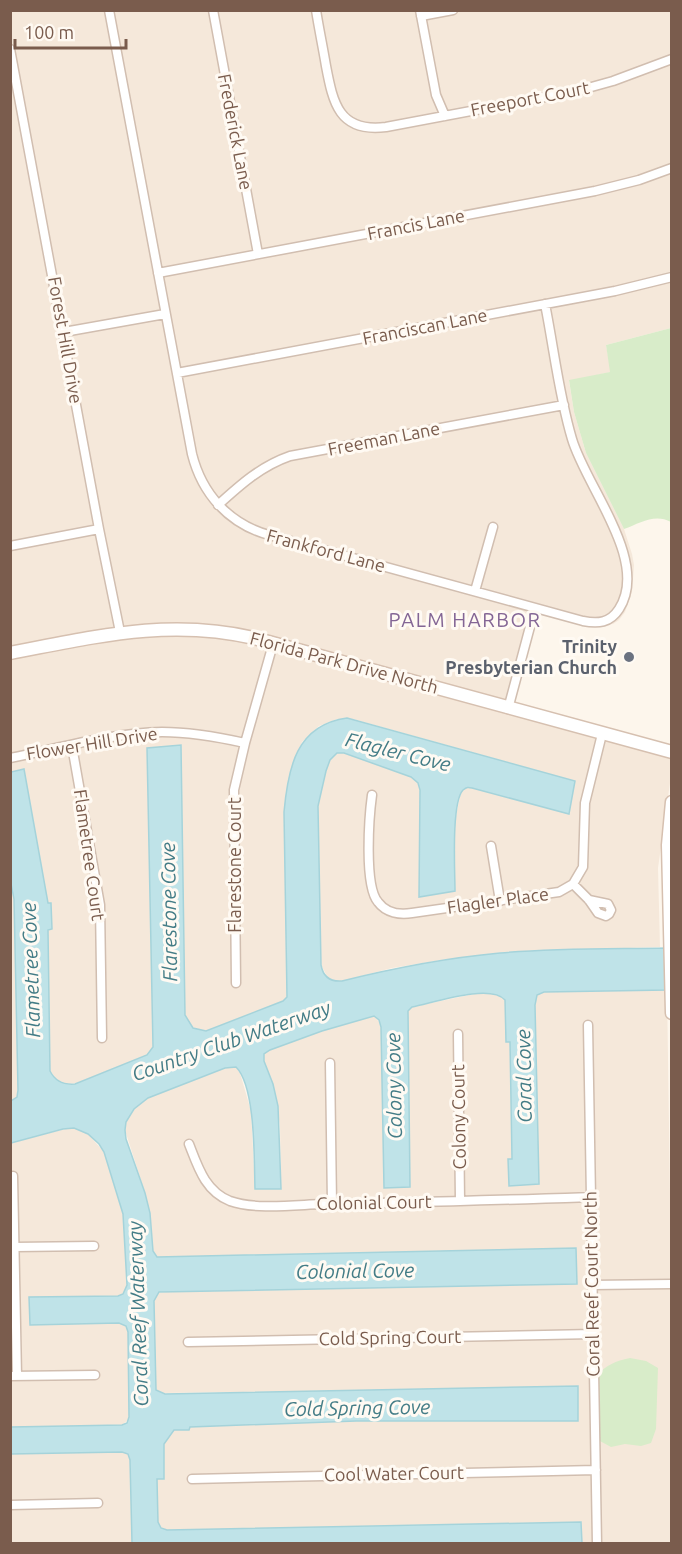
<svg xmlns="http://www.w3.org/2000/svg" width="682" height="1554" font-family="Ubuntu,sans-serif">
	<rect width="100%" height="100%" fill="#fdf6ec"/>
	<path fill="#f5e8da" d="M 11,11 L 671,11 L 671,328 L 606,345 L 611,372 L 569,381 L 574,412 L 586,453 L 624,529 L 632,554 L 634,565 L 632,592 L 625,612 L 619,620 L 613,624 L 596,626 L 538,614 L 514,705 L 222,628 L 11,649 Z
		M 222,635 L 671,756 L 671,776 L 658,868 L 660,947 L 504,952 L 435,961 L 392,968 L 342,981 L 336,982 L 328,978 L 321,965 L 318,806 L 326,771 L 330,760 L 337,753 L 344,753 L 411,777 L 418,783 L 420,790 L 419,897 L 455,891 L 455,821 L 461,792 L 465,788 L 472,788 L 569,814 L 575,781 L 353,719 L 337,719 L 319,726 L 302,742 L 293,765 L 287,790 L 285,801 L 287,997 L 283,1001 L 209,1030 L 198,1030 L 190,1025 L 185,1015 L 147,748 L 153,1047 L 147,1055 L 78,1083 L 67,1084 L 57,1080 L 50,1071 L 48,929 L 52,929 L 24,770 L 11,772 L 11,657 L 121,636 Z
		M 10,879 L 14,899 L 18,1090 L 17,1097 L 11,1101 Z
		M 667,990 L 672,1329 L 671,1543 L 582,1543 L 581,1522 L 167,1530 L 161,1528 L 158,1522 L 157,1479 L 164,1478 L 164,1444 L 174,1430 L 189,1430 L 189,1427 L 356,1421 L 578,1421 L 578,1387 L 162,1393 L 157,1391 L 155,1387 L 154,1301 L 157,1293 L 576,1248 L 157,1257 L 153,1251 L 150,1213 L 145,1193 L 125,1130 L 126,1122 L 134,1109 L 148,1098 L 225,1068 L 236,1067 L 240,1073 L 251,1111 L 255,1189 L 281,1189 L 280,1125 L 273,1084 L 264,1061 L 264,1054 L 270,1050 L 322,1031 L 374,1016 L 380,1023 L 410,1187 L 408,1011 L 412,1007 L 479,993 L 497,994 L 505,1000 L 506,1042 L 510,1042 L 512,1159 L 509,1159 L 539,1184 L 535,1005 L 537,995 L 544,992 Z
		M 69,1128 L 79,1129 L 88,1134 L 104,1152 L 123,1214 L 125,1235 L 127,1289 L 123,1294 L 118,1296 L 30,1297 L 30,1324 L 119,1323 L 126,1326 L 128,1332 L 129,1419 L 122,1425 L 11,1427 L 11,1143 Z
		M 122,1452 L 128,1454 L 130,1460 L 132,1543 L 11,1543 L 10,1454 Z"/>
	<path fill="#d8ecc9" d="M 671,328 L 671,522 C 655,513 640,523 624,529 L 586,453 L 574,412 L 569,380 L 610,372 L 606,345 Z
		M 630,1358 L 646,1361 L 658,1368 L 656,1429 L 651,1443 L 641,1446 L 625,1444 L 611,1447 L 600,1441 L 597,1375 C 607,1365 615,1361 630,1358 Z"/>
	<path fill="#bfe3e8" stroke="#a5d3da" stroke-width="1.5" d="M 347,718 L 575,781 L 569,814 L 472,788 C 468,787 467,787 463,790 C 451,803 455,872 455,891 L 419,897 L 420,790 L 418,783 L 411,777 L 344,753 L 337,753 L 330,760 L 326,771 L 318,806 L 321,965 C 323,976 330,982 342,981 C 394,968 446,958 500,953 C 555,948 611,949 666,948 L 667,990 L 544,992 L 537,995 L 535,1005 L 539,1184 L 509,1186 L 508,1159 L 512,1159 L 510,1042 L 506,1042 L 505,1000 C 490,983 433,1003 412,1007 L 408,1011 L 410,1187 L 384,1188 L 381,1027 L 379,1020 L 374,1016 L 322,1031 L 270,1050 L 264,1054 L 264,1061 L 273,1084 L 278,1106 L 281,1189 L 255,1189 C 254,1161 256,1087 236,1067 L 225,1068 L 148,1098 L 134,1109 L 126,1122 L 125,1130 L 126,1139 L 145,1193 L 150,1213 L 153,1251 L 157,1257 L 576,1248 L 577,1284 L 159,1292 L 154,1301 L 156,1390 L 165,1394 L 578,1386 L 578,1421 L 356,1421 L 190,1427 L 189,1430 L 174,1430 L 164,1444 L 164,1479 L 157,1479 L 158,1522 L 161,1528 L 167,1530 L 581,1522 L 582,1543 L 132,1543 L 130,1460 L 128,1454 L 122,1452 L 11,1454 L 11,1427 L 122,1425 L 127,1423 L 129,1417 L 128,1332 L 126,1326 L 119,1323 L 30,1325 L 29,1297 L 118,1296 L 123,1294 L 127,1285 L 123,1214 L 104,1152 L 99,1144 L 88,1134 L 74,1128 L 63,1129 L 11,1143 L 11,1101 L 17,1097 L 18,1090 L 14,899 L 10,879 L 11,772 L 24,769 L 48,903 L 51,903 L 52,929 L 48,930 L 50,1071 C 55,1081 64,1085 75,1084 L 147,1055 L 153,1047 L 147,748 L 181,745 L 185,1015 L 193,1028 L 206,1031 L 283,1001 L 287,997 L 284,812 C 288,768 296,725 347,718 Z"/>
	<g fill="none" stroke-linecap="round" stroke-linejoin="round">
		<g stroke="#d1beb0" stroke-width="11">
			<path id="street" d="M 109,10 L 192,454 C 202,494 229,524 269,535 L 583,621 C 598,624 610,623 619,609 C 650,561 586,487 572,439 C 559,396 554,349 545,304
				M 213,10 L 258,254
				M 316,10 C 319,29 323,48 326,66 C 333,103 339,133 386,127 L 577,91 L 613,81 L 672,59
				M 420,10 L 436,95 L 445,116
				M 421,16 L 453,10
				M 10,49 L 99,529 L 120,632
				M 158,273 L 595,191 L 639,180 L 672,168
				M 64,332 L 165,314
				M 177,373 L 615,291 L 672,277
				M 218,505 C 240,485 261,466 290,456 L 564,405
				M 10,546 L 99,529
				M 475,591 L 493,527
				M 508,709 L 535,608
				M 72,746 L 100,905 L 102,1038
				M 10,758 C 60,748 112,733 162,732 C 191,732 218,737 245,743
				M 372,795 C 369,817 364,886 378,902 C 386,913 400,915 412,913 L 559,892 L 573,884 L 583,867 L 585,803 L 602,734
				M 491,846 L 500,901
				M 573,884 L 589,900 L 598,913 L 606,916 L 609,914 L 611,910 L 608,904 L 589,900
				M 236,983 L 234,790 L 245,743 L 273,644
				M 588,1025 L 597,1544
				M 458,1034 L 460,1201
				M 330,1063 L 332,1204
				M 189,1144 C 198,1167 205,1191 230,1201 C 255,1210 295,1205 321,1204 C 411,1203 500,1200 590,1197
				M 13,1176 L 17,1376
				M 15,1247 L 94,1246
				M 592,1285 L 672,1284
				M 188,1342 L 593,1334
				M 10,1376 L 95,1375
				M 192,1479 L 596,1470
				M 10,1505 L 98,1503"/>
		</g>
		<g stroke="#d6c0b0" stroke-width="15">
			<path id="secondary" d="M 10,653 C 95,637 168,618 254,638 L 672,752
				M 672,802 L 668,845 L 672,1013"/>
		</g>
		<use href="#street" stroke="#fff" stroke-width="8"/>
		<use href="#secondary" stroke="#fff" stroke-width="12"/>
	</g>
	<circle fill="#6b7280" stroke="#fffaf3" stroke-width="2" cx="629" cy="657" r="6"/>
	<g text-anchor="middle" stroke-width="6" stroke-linejoin="round" paint-order="stroke">
		<g font-size="18" fill="#7a5c4d" stroke="#fffaf3">
			<text transform="translate(530 99) rotate(-11)" y="6">Freeport Court</text>
			<text transform="translate(235 132) rotate(79)" y="6">Frederick Lane</text>
			<text transform="translate(416 225) rotate(-11)" y="6">Francis Lane</text>
			<text transform="translate(425 327) rotate(-11)" y="6">Franciscan Lane</text>
			<text transform="translate(65 340) rotate(80)" y="6">Forest Hill Drive</text>
			<text transform="translate(384 439) rotate(-11)" y="6">Freeman Lane</text>
			<text transform="translate(326 551) rotate(15)" y="6">Frankford Lane</text>
			<text transform="translate(344 663) rotate(15)" y="6">Florida Park Drive North</text>
			<text transform="translate(92 744) rotate(-9)" y="6">Flower Hill Drive</text>
			<text transform="translate(89 855) rotate(82)" y="6">Flametree Court</text>
			<text transform="translate(235 865) rotate(-90)" y="6">Flarestone Court</text>
			<text transform="translate(498 901) rotate(-8)" y="6">Flagler Place</text>
			<text transform="translate(459 1117) rotate(-91)" y="6">Colony Court</text>
			<text transform="translate(374 1203) rotate(-1)" y="6">Colonial Court</text>
			<text transform="translate(592 1284) rotate(-91)" y="6">Coral Reef Court North</text>
			<text transform="translate(390 1338) rotate(-1)" y="6">Cold Spring Court</text>
			<text transform="translate(394 1474) rotate(-1)" y="6">Cool Water Court</text>
		</g>
		<g font-size="18" font-weight="bold" fill="#5b616d" stroke="#fffaf3" text-anchor="end">
			<text x="617" y="653">Trinity<tspan x="617" dy="21">Presbyterian Church</tspan></text>
		</g>
		<g font-size="20" letter-spacing="1.5" fill="#846695" stroke="#fffaf3">
			<text x="465" y="627">PALM HARBOR</text>
		</g>
		<g font-size="20" font-style="italic" fill="#437c86" stroke="#fffaf3">
			<text transform="translate(398 752) rotate(14)" y="7">Flagler Cove</text>
			<text transform="translate(169 912) rotate(-91)" y="7">Flarestone Cove</text>
			<text transform="translate(31 970) rotate(-92)" y="7">Flametree Cove</text>
			<text transform="translate(231 1041) rotate(-19)" y="7">Country Club Waterway</text>
			<text transform="translate(524 1076) rotate(-91)" y="7">Coral Cove</text>
			<text transform="translate(394 1086) rotate(-91)" y="7">Colony Cove</text>
			<text transform="translate(355 1271) rotate(-1)" y="7">Colonial Cove</text>
			<text transform="translate(138 1314) rotate(-92)" y="7">Coral Reef Waterway</text>
			<text transform="translate(357 1408) rotate(-1)" y="7">Cold Spring Cove</text>
		</g>
	</g>
	<rect width="682" height="1554" fill="none" stroke="#7a5c4d" stroke-width="24"/>
	<path d="M15 39v9h111v-9" fill="none" stroke="#7a5c4d" stroke-width="3"/>
	<text x="24" y="39" font-size="18" fill="#7a5c4d" stroke="#fffaf3" stroke-width="4.5" paint-order="stroke">100 m</text>
</svg>
